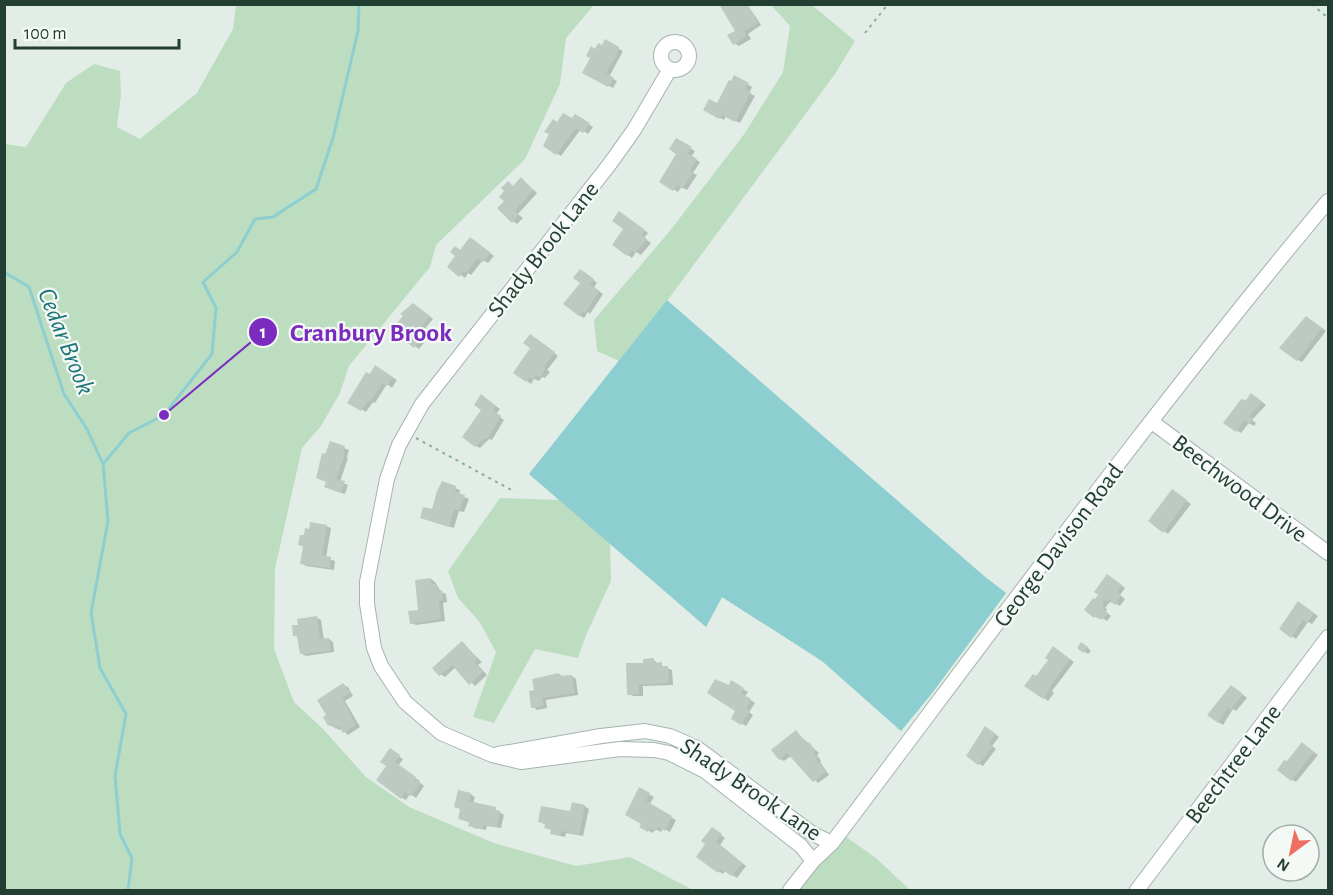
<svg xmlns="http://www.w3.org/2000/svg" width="1333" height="895" font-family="'Alegreya Sans',sans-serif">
	<rect width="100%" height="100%" fill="#e3ede7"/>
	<path fill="#bdddc1" d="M 236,5 L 594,5 L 566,38 L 560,84 L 525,159 L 436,245 L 430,267 L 349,366 L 340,393 L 321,426 L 302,448 L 275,569 L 274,649 L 294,702 L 323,729 L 366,777 L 409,807 L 494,843 L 576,866 L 630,857 L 693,890 L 5,890 L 5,144 L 26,147 L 66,83 L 94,64 L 120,71 L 121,95 L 117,127 L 140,139 L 197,93 L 233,29 Z
		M 771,5 L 812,5 L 855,41 L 835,74 L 667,301 L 984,576 L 1006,593 L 933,692 L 901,731 L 822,661 L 722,597 L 706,627 L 610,541 L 611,581 L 587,633 L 578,658 L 535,649 L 494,723 L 473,717 L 496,652 L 479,621 L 458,598 L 448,571 L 500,498 L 559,500 L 529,474 L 619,361 L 597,351 L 594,320 L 669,232 L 745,133 L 783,72 L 790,26 Z
		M 842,834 L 876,858 L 910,890 L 784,890 Z"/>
	<path fill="#8dcfd0" d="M 667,300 L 984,576 L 1006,593 L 933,692 L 901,731 L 822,661 L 722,597 L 706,627 L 529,474 Z"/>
	<path fill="#0003" d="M 747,4 L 761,25 L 748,34 L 751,39 L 739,46 L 734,43 Z
		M 605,41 L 623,51 L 609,77 L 617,81 L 613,88 L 584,73 Z
		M 735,77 L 752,87 L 749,93 L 755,96 L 740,123 L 726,116 L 724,120 L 705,110 L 717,105 Z
		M 576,116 L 593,127 L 588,134 L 581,129 L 561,156 L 545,146 L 558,123 L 573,120 Z
		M 677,140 L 695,151 L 691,157 L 700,162 L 693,173 L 697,175 L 687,190 L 681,187 L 678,192 L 661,182 L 679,154 Z
		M 525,182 L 537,193 L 518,214 L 523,218 L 517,224 L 513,221 L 506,201 L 508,183 L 514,187 Z
		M 624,215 L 648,233 L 644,238 L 651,243 L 641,255 L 636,252 L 632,258 L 614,245 L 626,229 Z
		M 475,241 L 494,256 L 488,263 L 483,260 L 471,275 L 468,273 L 465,278 L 449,267 L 461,251 Z
		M 585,273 L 597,283 L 594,287 L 603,294 L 590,314 L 588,312 L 584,318 L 579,315 L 582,282 Z
		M 417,307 L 433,319 L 417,338 L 424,343 L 419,349 L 393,330 Z
		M 1311,320 L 1326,331 L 1302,362 L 1298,360 Z
		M 535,338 L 558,356 L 547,370 L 550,372 L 545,378 L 542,377 L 539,381 L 534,379 L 531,384 L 527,381 Z
		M 375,367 L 397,380 L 392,388 L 387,384 L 375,403 L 373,402 L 366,412 L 349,402 Z
		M 1256,397 L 1266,405 L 1252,420 L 1256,423 L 1254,426 L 1249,423 L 1241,433 L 1225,422 L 1246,401 Z
		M 486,399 L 500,409 L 496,414 L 504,420 L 492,440 L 489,439 L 480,448 L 476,446 Z
		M 331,443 L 349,450 L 347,457 L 348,458 L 340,482 L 348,485 L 345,494 L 330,489 L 325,456 Z
		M 442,483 L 460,490 L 459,495 L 469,499 L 464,512 L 459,511 L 454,528 L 422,518 L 433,511 Z
		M 1177,494 L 1191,504 L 1168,534 L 1164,531 Z
		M 326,526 L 331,528 L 326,558 L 335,561 L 334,570 L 306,566 L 302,563 L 304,547 L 300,545 L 306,537 Z
		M 1112,578 L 1125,588 L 1120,595 L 1125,599 L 1120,606 L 1113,602 L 1112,603 L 1110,602 L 1105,608 L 1107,609 L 1106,612 L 1111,616 L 1107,621 L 1101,617 L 1099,619 L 1086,610 L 1096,601 Z
		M 431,579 L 435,582 L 441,592 L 446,594 L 447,602 L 443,603 L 445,621 L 416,625 L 411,623 L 420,611 Z
		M 1302,605 L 1318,616 L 1312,624 L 1308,622 L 1296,639 L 1281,628 Z
		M 317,618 L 321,620 L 324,640 L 329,639 L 333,642 L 334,652 L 306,656 L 301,653 L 299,638 L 295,635 L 299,626 Z
		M 462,643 L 482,662 L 478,665 L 487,675 L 475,686 L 456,667 L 445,677 L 440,674 Z
		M 1086,646 L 1091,651 L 1088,654 L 1079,648 Z
		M 1058,651 L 1074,662 L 1052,691 L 1054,693 L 1048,701 L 1026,685 L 1036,678 Z
		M 654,660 L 658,664 L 672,670 L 673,685 L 643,686 L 643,696 L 633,696 L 629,694 L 644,664 Z
		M 559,674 L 564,677 L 572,676 L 576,679 L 578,695 L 546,700 L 547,708 L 537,710 L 533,707 L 535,691 Z
		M 732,683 L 748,692 L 745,696 L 755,703 L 749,712 L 753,715 L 746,726 L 733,718 L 738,711 L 729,686 Z
		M 343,685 L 348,687 L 353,696 L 345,701 L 360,727 L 348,735 L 342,729 L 340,730 L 329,725 Z
		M 1236,689 L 1247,698 L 1236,711 L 1233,709 L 1223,725 L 1218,722 Z
		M 989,730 L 999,737 L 992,746 L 996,749 L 983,766 L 979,764 Z
		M 796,732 L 819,753 L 817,755 L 821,761 L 820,762 L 829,775 L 818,783 L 791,756 L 784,761 L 780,759 Z
		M 1306,746 L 1318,755 L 1296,782 L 1291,779 L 1287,763 Z
		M 390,750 L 403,759 L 398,766 L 420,781 L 419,782 L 424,786 L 416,798 L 410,794 L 406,800 L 402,798 L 388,766 Z
		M 640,789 L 654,797 L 649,805 L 676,820 L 670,832 L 663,828 L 661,832 L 655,829 L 653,833 L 641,827 Z
		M 470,794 L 475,797 L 473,804 L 495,809 L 504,815 L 501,828 L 487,826 L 486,830 L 474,828 L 470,825 L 471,823 L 459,818 Z
		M 584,806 L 589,809 L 583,836 L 566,833 L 565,837 L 556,835 L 552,833 L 552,830 L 547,825 L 539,821 L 572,813 Z
		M 716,831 L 725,838 L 720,845 L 746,866 L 737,878 L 725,870 L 723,874 L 718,871 L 707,844 Z"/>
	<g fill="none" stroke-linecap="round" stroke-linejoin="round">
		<path stroke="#8dcfd0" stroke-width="3" d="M 4,272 L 29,287 L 64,394 L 87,429 L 103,464
			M 128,890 L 132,858 L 120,834 L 115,776 L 126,714 L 100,668 L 91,613 L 108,521 L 103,464 L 129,433 L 164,415 L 212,354 L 216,308 L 203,282 L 237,252 L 255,219 L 273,217 L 316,189 L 333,138 L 358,31 L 359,4"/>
	</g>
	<path fill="#bccac3" d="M 719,4 L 747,4 L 758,23 L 744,31 L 747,36 L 733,45 L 727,35 L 735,31 Z
		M 605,39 L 619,47 L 616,57 L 606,73 L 614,78 L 608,87 L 582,73 L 590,58 L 586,56 L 591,46 L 595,49 L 598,43 L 602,45 Z
		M 734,75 L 749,83 L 745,89 L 751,92 L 735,122 L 722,115 L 719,119 L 703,110 L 709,99 L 717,103 L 729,80 L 731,81 Z
		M 563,113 L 572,118 L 575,114 L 590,123 L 583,133 L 576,128 L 556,155 L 543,146 L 549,134 L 544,132 L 553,119 L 557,122 Z
		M 676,138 L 692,147 L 688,153 L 697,159 L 690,170 L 693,172 L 682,189 L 677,185 L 673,191 L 659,182 L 676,154 L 669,149 Z
		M 521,177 L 533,190 L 515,211 L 519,215 L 512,223 L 497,208 L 504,201 L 499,197 L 504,191 L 501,188 L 508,181 L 513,186 Z
		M 619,211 L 645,230 L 641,235 L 647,239 L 635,253 L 632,251 L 627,256 L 612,245 L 623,229 L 612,221 Z
		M 470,237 L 491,253 L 483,262 L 478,258 L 466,273 L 463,271 L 459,277 L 447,267 L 455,256 L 450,252 L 455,246 L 460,250 Z
		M 580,269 L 594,279 L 590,284 L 599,291 L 585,313 L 583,311 L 579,316 L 563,304 L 580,283 L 573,278 Z
		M 413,303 L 430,316 L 414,335 L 420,340 L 414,348 L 391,330 L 403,316 L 400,314 Z
		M 1306,316 L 1322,328 L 1297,361 L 1279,348 Z
		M 530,334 L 555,352 L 544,367 L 546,368 L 540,377 L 537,375 L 533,380 L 530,377 L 526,382 L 513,373 L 530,348 L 523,343 Z
		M 375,365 L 393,377 L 387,386 L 382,383 L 370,402 L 368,401 L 361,411 L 347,403 L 366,372 L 370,374 Z
		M 1251,393 L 1262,402 L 1249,416 L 1253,419 L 1249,424 L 1244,421 L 1236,432 L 1223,423 L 1241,399 L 1246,400 Z
		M 481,394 L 496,406 L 493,410 L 501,416 L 487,439 L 484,438 L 475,447 L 462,437 L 481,410 L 474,405 Z
		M 330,441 L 345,446 L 343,453 L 345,454 L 336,479 L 345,481 L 341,493 L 324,487 L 326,482 L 316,478 L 322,453 L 325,454 Z
		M 442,481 L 456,486 L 455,492 L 465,495 L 459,511 L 454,509 L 449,527 L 420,518 L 423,507 L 432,509 L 437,491 Z
		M 1172,489 L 1187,500 L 1163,533 L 1148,521 Z
		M 310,522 L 327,525 L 322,555 L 331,557 L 330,568 L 300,564 L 303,546 L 298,545 L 300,535 L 304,535 L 305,528 L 309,529 Z
		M 1107,574 L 1122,585 L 1117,592 L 1121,596 L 1115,605 L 1109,600 L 1107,602 L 1105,600 L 1102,604 L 1104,606 L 1102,608 L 1108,613 L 1102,620 L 1096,616 L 1094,618 L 1084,610 L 1093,598 L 1095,599 L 1098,595 L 1094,592 Z
		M 431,578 L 432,584 L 436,584 L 437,591 L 442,590 L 443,600 L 439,601 L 441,619 L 410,624 L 408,611 L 418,610 L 415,580 Z
		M 1298,601 L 1314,613 L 1307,623 L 1303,620 L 1291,638 L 1279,629 Z
		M 317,616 L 320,639 L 329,638 L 331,651 L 300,654 L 297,636 L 293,636 L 292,625 L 298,625 L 297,619 Z
		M 462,641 L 478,659 L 475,662 L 483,672 L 469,685 L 452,665 L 439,676 L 432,668 Z
		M 1081,642 L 1088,647 L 1083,653 L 1077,648 Z
		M 1053,646 L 1070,659 L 1049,688 L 1050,689 L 1043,699 L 1024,686 L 1033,674 L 1036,676 L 1048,660 L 1045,658 Z
		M 654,658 L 654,663 L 662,662 L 662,666 L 668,666 L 669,683 L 639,685 L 639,694 L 627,695 L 626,663 L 643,663 L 643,659 Z
		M 559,673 L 559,676 L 572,675 L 575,693 L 542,698 L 544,706 L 531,708 L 529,691 L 534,690 L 532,679 Z
		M 715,679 L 729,685 L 731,680 L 744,688 L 741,693 L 751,699 L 746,709 L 750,711 L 741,725 L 731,719 L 735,711 L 707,693 Z
		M 343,683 L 350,693 L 342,698 L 356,725 L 343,733 L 339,726 L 335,729 L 332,724 L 328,726 L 323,717 L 326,715 L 317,700 Z
		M 1231,685 L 1243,694 L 1231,710 L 1228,707 L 1218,723 L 1207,715 Z
		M 985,726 L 996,734 L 989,743 L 993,746 L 978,765 L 966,756 Z
		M 796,730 L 807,744 L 809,742 L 816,751 L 814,752 L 818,758 L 816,759 L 826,772 L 813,782 L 787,753 L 779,760 L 771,750 Z
		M 1302,742 L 1314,752 L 1291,781 L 1277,770 L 1284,760 L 1287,761 Z
		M 390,748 L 400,755 L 395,762 L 416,777 L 415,779 L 421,783 L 411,796 L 405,792 L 401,799 L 376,780 L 386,766 L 380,762 Z
		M 639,787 L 650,793 L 646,801 L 672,816 L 665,831 L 658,827 L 656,831 L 650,828 L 648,832 L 639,827 L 641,824 L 625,815 Z
		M 458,790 L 471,793 L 469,801 L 496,807 L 495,810 L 500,811 L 497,827 L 483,825 L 482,829 L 468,826 L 469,822 L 458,819 L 460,809 L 454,807 Z
		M 572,802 L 585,805 L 579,835 L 561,831 L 560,836 L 550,834 L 551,830 L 544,828 L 545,824 L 538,822 L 541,806 L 570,811 Z
		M 712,827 L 722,834 L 716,841 L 742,863 L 732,876 L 720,869 L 718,873 L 696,857 L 705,844 L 701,841 Z"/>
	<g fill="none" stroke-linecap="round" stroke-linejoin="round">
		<g stroke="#a6b5ad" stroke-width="16">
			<path id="minor" d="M661 56a14 14 0 1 1 28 0a14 14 0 1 1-28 0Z
				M 670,69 L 634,130 L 609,165 L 422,404 L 399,445 L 387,479 L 367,582 L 367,604 L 374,648 L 381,666 L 405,702 L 441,733 L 492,755 L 521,762 L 620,749 L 654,750 L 669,753 L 705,771 L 801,846 L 813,861
				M 1152,422 L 1328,553
				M 498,754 L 601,736 L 645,731 L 670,736 L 697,748 L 813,834 L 832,843
				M 790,890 L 813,861 L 832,843 C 995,627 1155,408 1328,201
				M 1137,890 L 1328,637"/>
		</g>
		<path stroke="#85af9c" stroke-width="2" stroke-dasharray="3 4.5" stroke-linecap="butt" d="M 1312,4 L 1328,18
			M 865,33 L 888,4
			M 416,438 L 515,492"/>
		<use href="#minor" stroke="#fff" stroke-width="14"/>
	</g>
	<g text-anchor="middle" stroke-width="4.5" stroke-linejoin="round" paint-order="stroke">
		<g font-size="24" fill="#233e33" stroke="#f4f9f6">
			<text transform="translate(543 249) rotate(-52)" y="8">Shady Brook Lane</text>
			<text transform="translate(1240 488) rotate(37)" y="8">Beechwood Drive</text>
			<text transform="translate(1058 545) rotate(-53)" y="8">George Davison Road</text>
			<text transform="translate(1233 764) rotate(-53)" y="8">Beechtree Lane</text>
			<text transform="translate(751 789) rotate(34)" y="8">Shady Brook Lane</text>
		</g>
		<g font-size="26" font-style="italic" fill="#1f7678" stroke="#f4f9f6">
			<text transform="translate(67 341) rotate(68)" y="9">Cedar Brook</text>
		</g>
	</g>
	<path fill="none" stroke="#7b2cbf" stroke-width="2" d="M164 415L263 332"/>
	<g fill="#7b2cbf" stroke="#f4f9f6" stroke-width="2">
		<circle cx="164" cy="415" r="6"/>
		<circle cx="263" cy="332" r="15"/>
	</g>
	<g font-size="18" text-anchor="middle" font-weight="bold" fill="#fff">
		<text x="263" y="338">1</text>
	</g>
	<g font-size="26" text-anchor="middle" font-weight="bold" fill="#7b2cbf" stroke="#f4f9f6" stroke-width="4.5" stroke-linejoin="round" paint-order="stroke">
		<text x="371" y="341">Cranbury Brook</text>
	</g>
	<rect width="1333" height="895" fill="none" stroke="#233e33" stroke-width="12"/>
	<g transform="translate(1291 853) rotate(213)"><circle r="28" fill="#f4f9f6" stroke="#a0aea8" stroke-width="1.5"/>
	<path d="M0-4.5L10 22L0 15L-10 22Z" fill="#ee6f61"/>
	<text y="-9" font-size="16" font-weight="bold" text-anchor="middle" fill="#233e33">N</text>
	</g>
	<path d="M15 39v9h164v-9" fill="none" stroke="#233e33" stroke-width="3"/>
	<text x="24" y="39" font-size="18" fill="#233e33" stroke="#f4f9f6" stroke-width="4.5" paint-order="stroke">100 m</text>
</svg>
